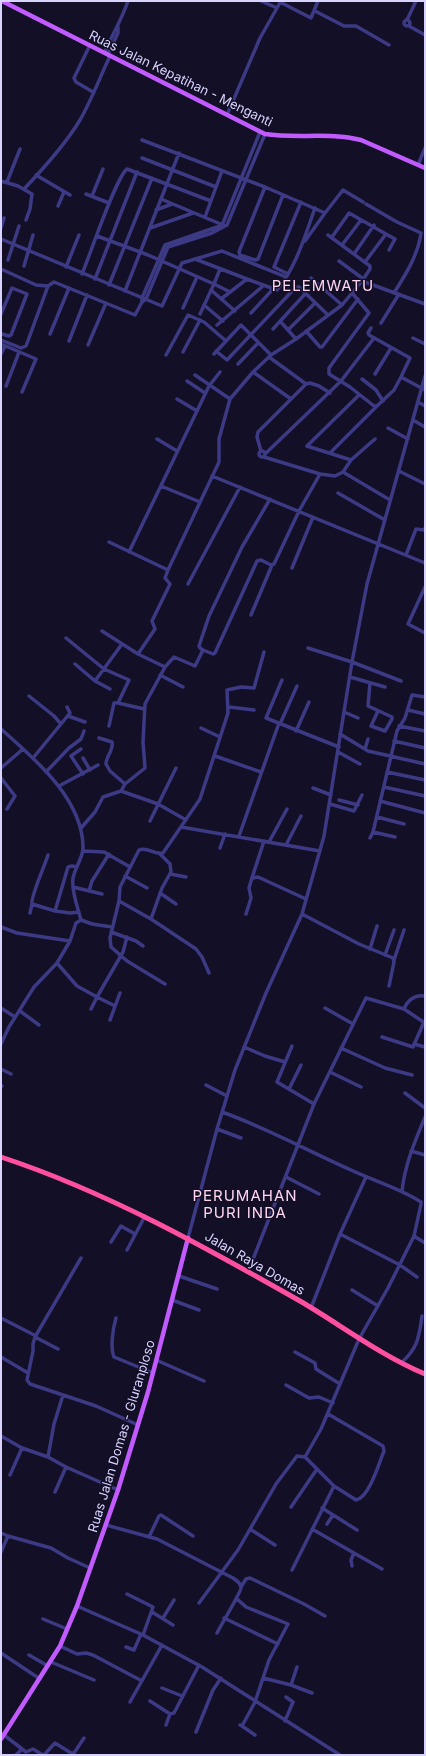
<svg xmlns="http://www.w3.org/2000/svg" width="426" height="1756" font-family="Inter,sans-serif">
	<rect width="100%" height="100%" fill="#130f26"/>
	<g fill="none" stroke-linecap="round" stroke-linejoin="round">
		<path stroke="#3d3a85" stroke-width="3.5" d="M 261,1 L 277,8
			M 280,2 L 311,18 L 318,1
			M 315,11 L 344,26 L 356,26 L 389,45
			M404 23a3 3 0 1 1 6 0a3 3 0 1 1-6 0Z
			M 407,20 L 416,1
			M 409,26 L 425,35
			M 90,45 L 74,78 L 76,82 L 93,92
			M 105,52 C 112,35 122,19 128,1
			M 108,54 L 118,33 L 118,27
			M 227,115 L 260,38 L 281,1
			M 260,132 L 223,223 L 220,226 L 165,245 L 142,298 L 142,302 L 146,299 L 168,247 L 212,233 L 227,225 L 265,134
			M 142,140 L 265,187 L 325,213 L 343,190 L 363,202
			M 142,158 L 216,187
			M 418,165 L 425,148
			M 36,175 L 70,195
			M 1,181 L 18,186 L 32,194 L 30,209 L 26,220
			M 7,182 L 20,149
			M 265,187 L 239,252 L 240,255 L 255,260 L 258,259 L 283,195
			M 24,189 C 44,168 65,145 80,120 C 92,99 100,77 110,56
			M 86,194 L 109,203
			M 92,196 L 103,169
			M 161,199 L 223,225
			M 366,204 L 397,222 L 421,233 C 418,255 406,274 394,293
			M 58,206 L 64,192
			M 156,210 L 172,204
			M 205,217 L 222,171
			M 1,228 L 4,218
			M 150,228 L 193,213
			M 328,235 L 370,266 L 370,269 L 362,281
			M 97,236 L 148,255 L 214,284 L 200,314
			M 332,237 L 349,213 L 386,234
			M 1,239 L 162,306 L 182,263 L 222,251 L 286,277
			M 305,241 L 325,213
			M 342,245 L 361,220
			M 354,254 L 374,225
			M 195,259 L 247,279
			M 8,260 L 19,226
			M 339,261 L 362,278
			M 365,262 L 386,234 L 395,239 L 389,250
			M 24,266 L 33,235
			M 66,267 L 79,235
			M 1,269 L 36,285 L 48,286 L 54,282 L 135,315 L 142,302
			M 220,269 L 214,284 L 230,292
			M 82,274 C 90,255 116,177 127,169 L 211,201
			M 288,274 L 274,267 L 301,202
			M 311,278 L 342,305
			M 95,279 L 137,172
			M 109,285 L 152,178
			M 211,290 L 235,311
			M 125,291 L 179,153
			M 352,293 L 369,313 L 329,368 L 329,374 L 350,387 L 374,406 L 377,406 L 394,390 L 401,377 L 425,390
			M 221,299 L 247,279 L 277,290 C 296,267 305,236 315,208
			M 204,305 L 223,321
			M 183,308 L 197,277
			M 251,313 L 273,289
			M 1,314 L 12,288 L 27,294 L 11,335 L 9,336 L 2,334
			M 280,321 L 296,339
			M 381,323 L 399,294
			M 217,325 L 263,286
			M 371,328 L 368,333 L 369,335 L 410,358 L 401,377
			M 273,329 L 305,294
			M 288,330 L 315,303
			M 306,331 L 320,347 L 322,347 L 358,299
			M 50,334 L 69,288
			M 413,338 L 425,344
			M 1,340 L 21,348 L 26,346 L 48,286
			M 69,341 L 87,295
			M 1,344 L 36,359 L 22,392
			M 88,345 L 106,303
			M 216,351 L 227,360 L 296,287 L 299,287 L 328,315
			M 183,352 L 200,320
			M 1,354 L 5,346
			M 214,354 L 241,325 L 271,355
			M 166,355 L 188,315 L 204,322 L 226,341
			M 269,357 L 306,384 L 310,383 L 319,386 L 330,393
			M 238,364 L 258,343
			M 253,372 L 291,399
			M 375,374 L 391,348
			M 195,375 L 230,399
			M 362,379 L 376,390 L 383,401
			M 187,381 L 205,393
			M 6,386 L 19,352
			M 177,399 L 197,411
			M 418,402 L 425,406
			M 413,420 L 425,427
			M 388,428 L 408,439
			M 157,439 L 177,451
			M259 454a3 3 0 1 1 6 0a3 3 0 1 1-6 0Z
			M 261,451 L 257,437 L 258,432 L 306,384
			M 330,453 L 377,406
			M 265,454 L 341,381 L 374,338
			M 264,457 L 320,474 L 335,476 L 343,472 L 351,460 L 375,439
			M 351,460 L 307,446 L 359,395
			M 399,471 L 425,484
			M 343,472 L 390,500
			M 212,476 L 425,563
			M 161,486 L 200,502
			M 338,493 L 385,520
			M 109,542 L 168,570 L 219,462 L 219,439 L 230,399 L 253,372 L 271,355 L 296,339 L 342,305 L 362,281 L 425,304
			M 129,552 L 209,386 L 220,372
			M 406,555 L 416,529 L 424,530 L 425,528
			M 292,568 L 313,517
			M 188,584 L 240,487
			M 251,615 L 272,565
			M 102,631 L 138,654 L 165,667
			M 425,633 L 408,624 L 425,587
			M 66,638 L 104,669 L 129,680 L 118,703 L 144,709
			M 308,648 L 352,662 L 401,681
			M 203,650 L 200,648 L 199,646 L 209,616 L 242,547 L 270,499
			M 138,654 L 155,629 L 152,621 L 170,584 L 165,578 L 168,570
			M 75,664 L 95,681 L 110,689
			M 160,675 L 183,687
			M 350,677 L 385,687
			M 282,680 L 266,718 L 339,747
			M 95,681 L 122,644
			M 370,683 L 368,706 L 392,717 L 392,719 L 385,731 L 371,726 L 378,711
			M 29,696 L 54,716 L 61,724
			M 229,707 L 254,710
			M 408,710 L 425,714
			M 344,712 L 358,718
			M 68,716 L 85,722
			M 280,724 L 297,686
			M 109,726 L 114,703 L 118,703
			M 399,726 L 425,731
			M 201,728 L 220,737
			M 1,729 C 35,759 84,800 83,849 C 82,859 75,868 73,878 C 71,891 78,908 81,920 L 76,923 L 70,941 L 57,963 L 34,987 L 9,1027 L 1,1044
			M 296,731 L 309,702
			M 340,734 L 368,751 L 425,764
			M 99,738 L 112,742 C 114,750 106,756 106,764 L 110,771 L 125,784
			M 394,741 L 425,748
			M 81,749 L 71,756 L 83,774
			M 365,749 L 368,739
			M 338,752 L 360,764
			M 215,756 L 261,772
			M 33,758 L 70,713 L 67,707
			M 83,758 L 90,770
			M 1,768 L 23,749
			M 46,772 L 69,748 L 81,739 L 84,731
			M 387,772 L 425,780
			M 1,778 L 15,796 L 7,809
			M 59,786 L 98,765
			M 384,787 L 425,796
			M 313,788 L 331,795
			M 121,791 L 158,804 L 186,820
			M 339,800 L 358,805
			M 380,801 L 425,813
			M 330,804 L 354,811 L 362,795
			M 377,817 L 404,824
			M 150,821 L 176,768
			M 181,827 L 320,851
			M 81,828 L 95,812 L 103,797 L 121,791 L 125,784 L 145,768 L 143,742 L 145,704 L 165,667 L 174,657 L 195,666 L 203,650 L 213,654 L 215,653 L 257,561 L 261,560 L 271,565 L 274,564 L 299,511 L 320,474
			M 373,832 L 395,837
			M 239,836 L 279,723
			M 370,838 L 373,832 L 397,731 L 405,718 L 412,695 L 425,697
			M 269,842 L 287,809
			M 286,845 L 301,816
			M 220,848 L 225,834
			M 83,851 L 104,852 L 130,867
			M 77,867 L 72,866 L 68,867 L 55,911 L 70,913 L 79,912
			M 170,874 L 186,877
			M 125,876 L 147,888
			M 253,878 L 258,877 L 306,899
			M 73,887 L 102,894
			M 89,891 L 92,881 L 109,854
			M 160,893 L 176,904
			M 119,901 L 151,919 L 196,949 L 202,957 L 209,973
			M 32,904 C 30,898 45,865 48,855
			M 30,913 L 32,904 L 55,911
			M 246,914 L 251,898 L 249,888 L 251,881 L 264,841
			M 302,914 L 359,944 L 393,958 L 394,962 L 389,986
			M 151,919 L 162,888 L 171,872 L 170,864 L 160,854
			M 81,920 L 92,924 L 112,927
			M 1,927 L 17,933 L 70,941
			M 111,932 L 136,941 L 143,946
			M 370,949 L 377,926
			M 385,955 L 394,930
			M 394,960 L 404,930
			M 57,963 L 77,986 L 97,997 L 123,952 L 127,937
			M 165,984 L 127,961 L 111,947 L 110,938 L 119,901 L 120,887 L 139,850 C 147,846 154,855 163,853 L 200,799 L 228,713 L 227,690 L 241,687 L 254,688 L 264,652
			M 1,1008 L 15,1017
			M 325,1008 L 353,1024
			M 91,1009 L 97,997 L 115,1006
			M 404,1009 C 407,1001 415,994 424,996
			M 20,1011 L 39,1025
			M 110,1020 L 120,993
			M 382,1037 L 413,1047 L 424,1022
			M 414,1044 L 425,1047
			M 292,1046 L 277,1082 L 314,1104
			M 244,1047 L 265,1056 L 285,1062
			M 341,1048 L 385,1068 L 412,1075
			M 1,1069 L 11,1074
			M 330,1072 L 361,1087
			M 206,1085 L 227,1096
			M 1,1086 L 2,1086
			M 289,1089 L 301,1065
			M 405,1093 L 425,1108
			M 222,1112 C 267,1128 308,1151 351,1170 C 374,1181 400,1188 421,1202 L 421,1204 L 414,1236 L 388,1288 L 359,1339 L 321,1429 L 305,1457
			M 217,1129 L 241,1138
			M 411,1151 L 425,1155
			M 286,1177 L 319,1194
			M 402,1191 C 405,1164 415,1141 425,1117
			M 340,1234 L 400,1265 L 417,1277
			M 414,1236 L 425,1243
			M 188,1238 L 217,1129 L 235,1070 L 266,993 L 302,914 L 324,836 L 352,662 L 367,584 L 425,376
			M 111,1242 L 121,1226 L 135,1234
			M 127,1250 L 145,1216
			M 81,1258 L 35,1337 L 33,1344 L 33,1351 L 27,1380 L 30,1384 L 96,1406 L 138,1425
			M 248,1272 L 314,1104 L 366,998 L 404,1009 L 425,1023
			M 179,1276 L 217,1289
			M 352,1290 L 378,1306
			M 172,1300 L 199,1310
			M 311,1308 L 340,1234 L 366,1177
			M 1,1318 L 36,1336
			M 116,1318 C 113,1328 110,1347 114,1357 L 153,1373
			M 35,1337 L 58,1349
			M 295,1352 L 315,1363 L 316,1369 L 340,1384
			M 1,1357 L 28,1373
			M 156,1360 L 204,1381
			M 401,1363 C 418,1348 419,1337 422,1316
			M 286,1385 L 309,1398 L 319,1397 L 333,1403
			M 1,1436 L 22,1448 L 48,1457 L 66,1467 L 118,1490
			M 48,1457 L 54,1424 L 63,1395
			M 10,1475 L 22,1448
			M 55,1492 L 66,1467
			M 291,1507 L 317,1469
			M 322,1508 L 357,1530
			M 327,1524 L 333,1515
			M 106,1525 L 157,1539 L 233,1578 C 237,1581 241,1583 241,1588 C 241,1592 221,1625 217,1633
			M 250,1529 L 275,1545
			M 312,1529 L 382,1569
			M 1,1533 L 8,1536 L 51,1548 L 68,1558 L 90,1568
			M 149,1537 L 159,1516 L 161,1515 L 193,1536
			M 1,1552 L 8,1536
			M 352,1566 L 351,1560 L 354,1553
			M 292,1570 L 334,1486
			M 241,1587 L 246,1579 L 250,1578 L 304,1604 L 325,1616
			M 127,1594 L 153,1607 L 143,1635
			M 237,1599 L 246,1607 L 288,1624 L 269,1660 L 255,1702 L 242,1726 L 240,1725
			M 199,1603 L 238,1550 L 276,1484 L 297,1456 L 305,1457 L 334,1486 L 356,1500 C 369,1498 379,1463 384,1451 L 383,1446 L 328,1414
			M 77,1606 L 143,1635 L 202,1667 L 340,1755
			M 152,1612 L 173,1625
			M 163,1618 L 174,1600
			M 224,1618 L 278,1644
			M 43,1619 L 67,1629
			M 60,1646 L 77,1654 L 86,1653 L 93,1655 L 142,1681
			M 126,1647 L 134,1650 L 141,1634
			M 1,1653 L 40,1679
			M 29,1655 L 48,1666
			M 51,1662 L 94,1680
			M 263,1678 L 291,1685 L 312,1693
			M 291,1685 L 297,1667
			M 162,1688 L 182,1696
			M 150,1701 L 170,1714
			M 130,1702 L 162,1645
			M 285,1721 L 293,1702 L 286,1697
			M 166,1725 L 170,1714 L 174,1713 L 199,1665
			M 242,1726 L 255,1735
			M 196,1732 L 213,1690 L 221,1678
			M 4,1735 L 26,1752 L 33,1749 L 43,1755
			M 16,1755 L 22,1749
			M 44,1755 L 55,1743 L 71,1753 L 74,1753 L 84,1738"/>
		<path stroke="#c25bff" stroke-width="4.5" d="M 2,1 L 265,134 C 297,139 329,132 361,140 L 425,168
			M 1,1739 L 60,1646 L 77,1606 L 118,1490 L 148,1392 L 188,1238"/>
		<path stroke="#ff4fa3" stroke-width="5" d="M 1,1157 C 107,1192 203,1246 300,1301 C 341,1325 380,1355 425,1374"/>
	</g>
	<g text-anchor="middle" stroke-width="3" stroke-linejoin="round" paint-order="stroke">
		<g font-size="13" fill="#d9d4ff" stroke="#130f26">
			<text transform="translate(181 78) rotate(26)" y="5">Ruas Jalan Kepatihan - Menganti</text>
			<text transform="translate(255 1263) rotate(30)" y="5">Jalan Raya Domas</text>
			<text transform="translate(121 1436) rotate(-73)" y="5">Ruas Jalan Domas - Gluranploso</text>
		</g>
		<g font-size="15" letter-spacing="1" fill="#ffd6f0" stroke="#130f26">
			<text x="323" y="291">PELEMWATU</text>
			<text x="245" y="1201">PERUMAHAN<tspan x="245" dy="17">PURI INDA</tspan></text>
		</g>
	</g>
	<rect width="426" height="1756" fill="none" stroke="#d9d4ff" stroke-width="4"/>
</svg>
